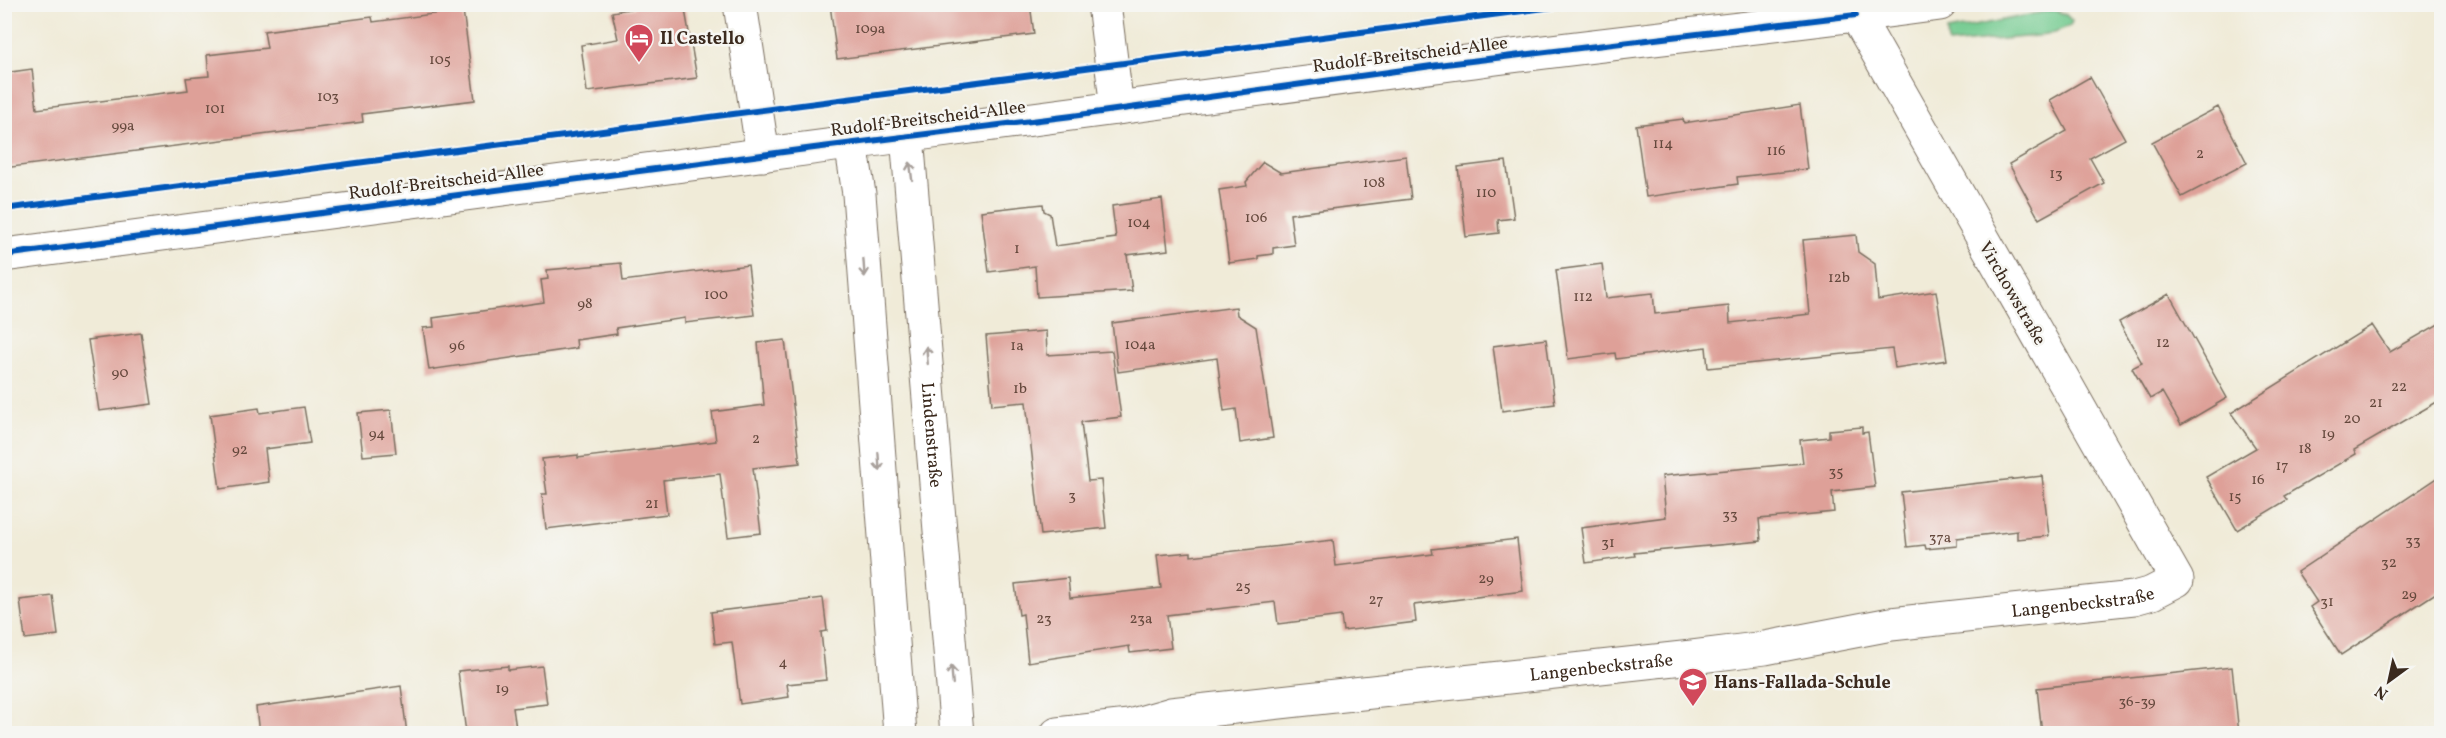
<svg xmlns="http://www.w3.org/2000/svg" width="2446" height="738" font-family="Vollkorn,serif">
	<rect width="100%" height="100%" fill="#f6f6f2"/>
	<filter id="ink" filterUnits="userSpaceOnUse"><feTurbulence type="fractalNoise" baseFrequency=".0167" numOctaves="2"/><feDisplacementMap in="SourceGraphic" scale="12" xChannelSelector="R" yChannelSelector="G"/><feConvolveMatrix kernelMatrix="1 2 1 2 8 2 1 2 1" color-interpolation-filters="sRGB"/></filter>
	<filter id="wash" filterUnits="userSpaceOnUse"><feTurbulence type="fractalNoise" baseFrequency=".008" numOctaves="4" result="noise"/><feDisplacementMap in="SourceGraphic" scale="24" xChannelSelector="R" yChannelSelector="G"/><feGaussianBlur stdDeviation="1.35" result="paint"/><feColorMatrix in="noise" values="0 0 0 0 0 0 0 0 0 0 0 0 0 0 0 0 0 1.4 0 .05"/><feComposite in="paint" operator="in"/></filter>
	<g filter="url(#wash)">
		<rect width="100%" height="100%" fill="#f0ebd8"/>
		<path fill="#73cb90" stroke="#577a57" stroke-width="1.5" d="M 2053,10 L 2065,14 L 2072,21 L 2070,26 L 2047,35 L 1948,44 L 1947,31 Z"/>
		<g id="blocks">
			<path fill="#dea098" d="M 634,4 L 684,4 L 697,78 L 587,92 L 581,45 L 618,39 L 612,12 L 635,8 Z
				M 830,4 L 1030,4 L 1034,34 L 837,59 Z
				M 463,10 L 475,100 L 362,114 L 363,122 L 4,168 L 4,73 L 32,69 L 37,109 L 188,90 L 186,78 L 209,76 L 207,55 L 267,48 L 264,31 L 372,17 L 373,22 Z
				M 2090,77 L 2125,139 L 2090,158 L 2104,183 L 2039,219 L 2009,164 L 2067,131 L 2050,100 Z
				M 1800,105 L 1808,169 L 1737,177 L 1738,184 L 1646,197 L 1636,125 L 1683,119 L 1684,123 Z
				M 2218,107 L 2247,163 L 2182,197 L 2152,142 Z
				M 1406,156 L 1411,199 L 1290,214 L 1294,245 L 1273,248 L 1273,254 L 1258,256 L 1258,259 L 1229,263 L 1219,190 L 1247,186 L 1246,182 L 1263,162 L 1281,173 Z
				M 1506,161 L 1514,218 L 1498,220 L 1499,233 L 1466,237 L 1458,167 Z
				M 1162,199 L 1168,250 L 1127,255 L 1132,291 L 1037,297 L 1035,266 L 989,272 L 981,211 L 1043,204 L 1044,211 L 1050,214 L 1055,246 L 1116,238 L 1112,206 Z
				M 1856,235 L 1858,252 L 1875,264 L 1878,300 L 1936,291 L 1947,360 L 1895,368 L 1892,349 L 1708,368 L 1706,347 L 1616,359 L 1615,353 L 1568,359 L 1556,270 L 1602,264 L 1606,298 L 1653,293 L 1655,314 L 1729,306 L 1730,323 L 1810,314 L 1803,240 Z
				M 621,263 L 623,281 L 748,265 L 754,315 L 685,323 L 685,318 L 616,328 L 617,334 L 576,340 L 577,348 L 429,370 L 423,328 L 434,327 L 433,318 L 544,302 L 541,280 L 548,279 L 547,270 Z
				M 2169,294 L 2227,398 L 2181,425 L 2162,392 L 2150,399 L 2132,368 L 2142,363 L 2119,322 Z
				M 1236,307 L 1237,315 L 1256,327 L 1273,438 L 1240,443 L 1236,409 L 1224,411 L 1217,358 L 1118,372 L 1112,323 Z
				M 2442,322 L 2442,399 L 2354,450 L 2356,454 L 2284,496 L 2287,500 L 2237,530 L 2206,477 L 2256,448 L 2231,413 L 2372,325 L 2390,352 Z
				M 1046,331 L 1047,355 L 1112,351 L 1121,417 L 1081,422 L 1088,481 L 1101,480 L 1106,528 L 1041,535 L 1026,402 L 992,405 L 986,336 Z
				M 141,333 L 152,404 L 99,411 L 88,340 Z
				M 1546,339 L 1555,404 L 1502,411 L 1493,346 Z
				M 785,340 L 800,463 L 753,468 L 761,533 L 728,537 L 720,474 L 663,480 L 667,514 L 546,529 L 542,494 L 547,494 L 542,459 L 578,455 L 578,458 L 716,441 L 712,412 L 764,405 L 758,343 Z
				M 304,407 L 310,443 L 265,449 L 269,482 L 220,489 L 210,415 L 259,408 L 260,413 Z
				M 391,410 L 396,453 L 363,456 L 358,413 Z
				M 1862,427 L 1862,433 L 1868,432 L 1875,487 L 1832,492 L 1834,512 L 1759,519 L 1761,541 L 1634,553 L 1635,556 L 1586,563 L 1581,528 L 1666,517 L 1662,476 L 1803,463 L 1800,440 L 1829,437 L 1829,430 Z
				M 2442,475 L 2442,589 L 2341,655 L 2310,607 L 2317,602 L 2297,572 Z
				M 2042,476 L 2049,536 L 2017,539 L 2017,531 L 1957,538 L 1957,546 L 1926,549 L 1925,545 L 1907,547 L 1901,492 Z
				M 1517,539 L 1523,591 L 1414,605 L 1416,622 L 1343,631 L 1341,616 L 1278,624 L 1275,602 L 1167,615 L 1171,648 L 1130,653 L 1129,646 L 1028,662 L 1023,614 L 1019,615 L 1015,584 L 1068,578 L 1070,598 L 1161,588 L 1157,555 L 1191,552 L 1191,556 L 1333,540 L 1336,566 L 1433,554 L 1432,549 Z
				M 53,596 L 58,635 L 25,639 L 20,600 Z
				M 823,598 L 827,631 L 821,632 L 826,680 L 787,684 L 789,697 L 740,704 L 732,642 L 715,644 L 711,612 Z
				M 508,666 L 508,670 L 542,666 L 547,704 L 513,708 L 516,728 L 466,733 L 458,671 Z
				M 2232,667 L 2239,734 L 2042,734 L 2037,688 Z
				M 401,686 L 407,734 L 259,734 L 256,707 Z"/>
		</g>
	</g>
	<g filter="url(#ink)">
		<use href="#blocks" fill-opacity="0" stroke="#7a6e5f" stroke-width="1.5"/>
		<g fill="none" stroke-linecap="round" stroke-linejoin="round">
			<g stroke="#7a6e5f" stroke-width="35">
				<g id="minor">
					<path d="M 740,4 L 763,155"/>
					<path d="M 1104,4 L 1117,108"/>
					<path id="s1" d="M 907,136 L 957,734"/>
					<path d="M 851,143 L 859,194 L 900,734"/>
					<path d="M 4,255 C 484,189 964,129 1444,65 C 1609,42 1775,27 1940,4"/>
					<path id="s2" d="M 1057,734 L 1129,726 L 1171,714 L 1692,657 L 1765,648 L 1891,624 L 2134,598 L 2152,593 L 2177,580 L 1850,4"/>
				</g>
			</g>
			<use href="#minor" stroke="#fff" stroke-width="33"/>
			<g stroke="#f6f6f2" stroke-width="10">
				<path id="cycleway" d="M 4,209 L 1576,4
					M 4,255 L 814,148 L 1072,116 L 1446,64 L 1856,15"/>
			</g>
			<use href="#cycleway" stroke="#0057b8" stroke-width="6"/>
		</g>
		<defs><path id="oneway-shaft" d="M-6 0H5M1.5-3L5.5 0L1.5 3" fill="none" stroke-width="1.6" stroke-linecap="round" stroke-linejoin="round" transform="scale(1.5)"/></defs>
		<g stroke="#a79f9a">
			<use href="#oneway-shaft" transform="translate(911 171) rotate(-97)"/>
			<use href="#oneway-shaft" transform="translate(864 268) rotate(86)"/>
			<use href="#oneway-shaft" transform="translate(927 355) rotate(-95)"/>
			<use href="#oneway-shaft" transform="translate(879 462) rotate(86)"/>
			<use href="#oneway-shaft" transform="translate(952 675) rotate(-95)"/>
		</g>
	</g>
	<defs>
		<g id="hotel-pin" transform="scale(1.5)"><path d="M0 17L-7.5 6A9.5 9.5 0 1 1 7.5 6Z" fill="#d1495b" stroke="#f6f6f2"/><path d="M-6-4.5h1.5V1H6V5H4.5V3h-9V5H-6ZM-4 0a1.8 1.8 0 1 1 3.6 0ZM.5 0V-2.5h3Q6-2.5 6 0Z" fill="#fff"/></g>
		<g id="school-pin" transform="scale(1.5)"><path d="M0 17L-7.5 6A9.5 9.5 0 1 1 7.5 6Z" fill="#d1495b" stroke="#f6f6f2"/><path d="M0-5L7-2L0 1L-7-2ZM-4 1L0 2.5L4 1V4Q0 6-4 4Z" fill="#fff"/></g>
	</defs>
	<g fill-rule="evenodd">
		<use href="#hotel-pin" x="639" y="38"/>
		<use href="#school-pin" x="1693" y="682"/>
	</g>
	<g text-anchor="middle" stroke-width="5" stroke-linejoin="round" paint-order="stroke">
		<g font-size="15" fill="#64483c">
			<text x="870" y="33">109a</text>
			<text x="440" y="64">105</text>
			<text x="328" y="101">103</text>
			<text x="215" y="113">101</text>
			<text x="123" y="130">99a</text>
			<text x="1663" y="148">114</text>
			<text x="1776" y="155">116</text>
			<text x="2200" y="158">2</text>
			<text x="2056" y="178">13</text>
			<text x="1374" y="187">108</text>
			<text x="1486" y="197">110</text>
			<text x="1256" y="222">106</text>
			<text x="1139" y="227">104</text>
			<text x="1017" y="253">1</text>
			<text x="1839" y="282">12b</text>
			<text x="716" y="299">100</text>
			<text x="1583" y="301">112</text>
			<text x="585" y="308">98</text>
			<text x="2163" y="347">12</text>
			<text x="1140" y="349">104a</text>
			<text x="457" y="350">96</text>
			<text x="1017" y="350">1a</text>
			<text x="120" y="377">90</text>
			<text x="2399" y="391">22</text>
			<text x="1020" y="393">1b</text>
			<text x="2376" y="407">21</text>
			<text x="2352" y="423">20</text>
			<text x="377" y="438">94</text>
			<text x="2328" y="438">19</text>
			<text x="756" y="443">2</text>
			<text x="2305" y="453">18</text>
			<text x="240" y="454">92</text>
			<text x="2282" y="470">17</text>
			<text x="1836" y="476">35</text>
			<text x="2258" y="484">16</text>
			<text x="1072" y="500">3</text>
			<text x="2235" y="501">15</text>
			<text x="652" y="508">21</text>
			<text x="1730" y="519">33</text>
			<text x="1940" y="542">37a</text>
			<text x="2413" y="545">33</text>
			<text x="1608" y="547">31</text>
			<text x="2389" y="567">32</text>
			<text x="1486" y="583">29</text>
			<text x="1243" y="591">25</text>
			<text x="2409" y="599">29</text>
			<text x="1376" y="604">27</text>
			<text x="2327" y="606">31</text>
			<text x="1044" y="623">23</text>
			<text x="1141" y="623">23a</text>
			<text x="783" y="667">4</text>
			<text x="502" y="693">19</text>
			<text x="2137" y="706">36-39</text>
		</g>
		<g font-size="18" font-weight="bold" fill="#3b2a1e" stroke="#f6f6f2" text-anchor="start">
			<text x="660" y="44">Il Castello</text>
			<text x="1714" y="688">Hans-Fallada-Schule</text>
		</g>
		<g font-size="18" fill="#3b2a1e" stroke="#f6f6f2">
			<text transform="translate(1410 54) rotate(-7)" y="6">Rudolf-Breitscheid-Allee</text>
			<text transform="translate(928 118) rotate(-7)" y="6">Rudolf-Breitscheid-Allee</text>
			<text transform="translate(446 181) rotate(-7)" y="6">Rudolf-Breitscheid-Allee</text>
			<text transform="translate(2013 293) rotate(60)" y="6">Virchowstraße</text>
			<text dy="6" stroke="none"><textPath href="#s1" startOffset="300">Lindenstraße</textPath></text>
			<text dy="6" stroke="none"><textPath href="#s2" startOffset="1035">Langenbeckstraße</textPath></text>
			<text dy="6" stroke="none"><textPath href="#s2" startOffset="549">Langenbeckstraße</textPath></text>
		</g>
	</g>
	<rect width="2446" height="738" fill="none" stroke="#f6f6f2" stroke-width="24"/>
	<g transform="translate(2389 681) rotate(213)" stroke="#f6f6f2" stroke-width="4.5" paint-order="stroke">
	<path d="M0-4.5L10 22L0 15L-10 22Z" fill="#3b2a1e"/>
	<text y="-9" font-size="16" font-weight="bold" text-anchor="middle" fill="#3b2a1e">N</text>
	</g>
</svg>
